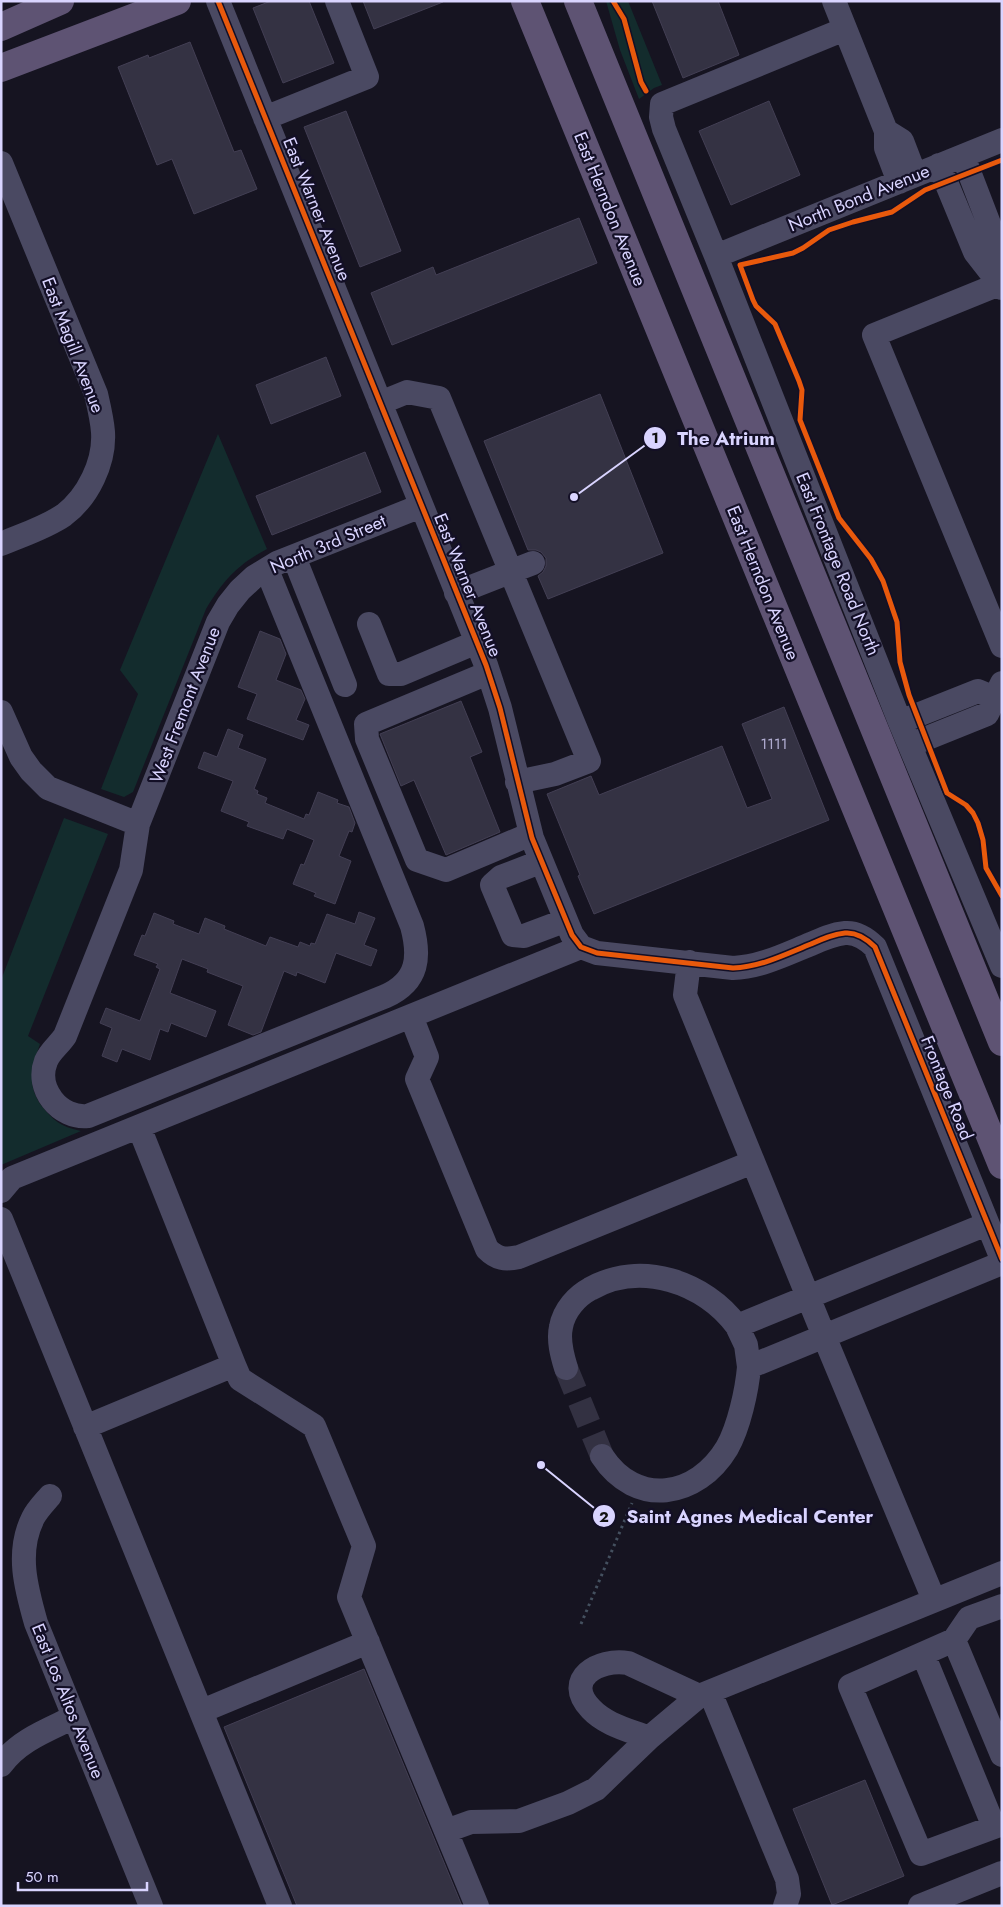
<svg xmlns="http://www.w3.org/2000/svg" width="1003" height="1907" font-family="Jost,sans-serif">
	<rect width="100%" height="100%" fill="#161421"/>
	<path fill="#132c2d" d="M 606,1 L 628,1 L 662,85 L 654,88 L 639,99 L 620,50 Z
		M 218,434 L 267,549 C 237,565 223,581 206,609 L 133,792 L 124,797 L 101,789 L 138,694 L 120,670 Z
		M 64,818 L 108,834 L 28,1036 L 40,1044 C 31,1070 26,1088 45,1110 C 57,1124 64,1127 81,1131 L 1,1165 L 1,980 Z"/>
	<path fill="#343243" stroke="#433f54" d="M 271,1 L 309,1 L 334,63 L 283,83 L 253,8 Z
		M 363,1 L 443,1 L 443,2 L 374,29 Z
		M 652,1 L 718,1 L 739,55 L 683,78 Z
		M 190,42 L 234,152 L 241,150 L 257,189 L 194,214 L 172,159 L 157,165 L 118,67 L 148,55 L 149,58 Z
		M 769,101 L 800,175 L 731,205 L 699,131 Z
		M 346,111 L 401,251 L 360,267 L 304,127 Z
		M 579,218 L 597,263 L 392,345 L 371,293 L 433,267 L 436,275 Z
		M 326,357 L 341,396 L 271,424 L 256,385 Z
		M 600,394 L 663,553 L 548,599 L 538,576 L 543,572 L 546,566 L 546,558 L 541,552 L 536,550 L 528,550 L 484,441 Z
		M 365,452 L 381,492 L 272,535 L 256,496 Z
		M 260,631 L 280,639 L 286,654 L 276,680 L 301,690 L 305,699 L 296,720 L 309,725 L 303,740 L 247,719 L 257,694 L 238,687 Z
		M 461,701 L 482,752 L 470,757 L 500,832 L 446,855 L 414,780 L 401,786 L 380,734 Z
		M 784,707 L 829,820 L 594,914 L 578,876 L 580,875 L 547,794 L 591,776 L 599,795 L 722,746 L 747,808 L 772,799 L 742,724 Z
		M 228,729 L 243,735 L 238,748 L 266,759 L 254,789 L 258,791 L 257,794 L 267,798 L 265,803 L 304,819 L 306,814 L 309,815 L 318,792 L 338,800 L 337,803 L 349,807 L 355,823 L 352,832 L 349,831 L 339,856 L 351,861 L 335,904 L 314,896 L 316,893 L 293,884 L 301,864 L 304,865 L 314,840 L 287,829 L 283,839 L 247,826 L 249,822 L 221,811 L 233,781 L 198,768 L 204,752 L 217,757 Z
		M 359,912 L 375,918 L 364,945 L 377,950 L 371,966 L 336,953 L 325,983 L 297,972 L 296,976 L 284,971 L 261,1032 L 253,1035 L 228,1025 L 243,986 L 207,972 L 208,969 L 182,959 L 170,993 L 216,1011 L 206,1037 L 171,1023 L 168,1032 L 160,1029 L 150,1060 L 122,1049 L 117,1062 L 102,1056 L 112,1028 L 100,1023 L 106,1008 L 140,1021 L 160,969 L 156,967 L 158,964 L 134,955 L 142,935 L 145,936 L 154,913 L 174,921 L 173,924 L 199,934 L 205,918 L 225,926 L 224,929 L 266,946 L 270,937 L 298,947 L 300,942 L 310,946 L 311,943 L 315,944 L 327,914 L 355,924 Z
		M 364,1669 L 462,1906 L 297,1906 L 224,1727 Z
		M 865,1780 L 904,1876 L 832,1905 L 793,1809 Z"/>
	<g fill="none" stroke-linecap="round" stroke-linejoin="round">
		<path stroke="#333142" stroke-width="24" stroke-dasharray="24 12" stroke-linecap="butt" d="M 566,1368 L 602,1456"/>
		<path stroke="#44505f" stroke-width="3" stroke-dasharray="2.5 4" stroke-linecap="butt" d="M 581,1624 L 632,1503"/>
		<path stroke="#4a4962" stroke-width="24" d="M 218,1 L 486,665 L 500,708 L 532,838 L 572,935 L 581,947 L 597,953 L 733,968 C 761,967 786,954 811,944 C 822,939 833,934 845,933 C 857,932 867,939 875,947 L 1002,1259
			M 834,1 L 886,131 L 886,148 L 899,182
			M 845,29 L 662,104 L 661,117 L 664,129 L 716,256 L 900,722 L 1002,966
			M 265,118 L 367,77 L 337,1
			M 886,131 L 902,141 L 915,175
			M 963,156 L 996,242 L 1002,288
			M 1,163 L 96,394 C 99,407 102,419 103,432 C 105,462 88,497 64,515 C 45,528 22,535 1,544
			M 939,165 L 975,252 L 1000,284
			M 716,256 L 1002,140
			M 1002,283 L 874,335 L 1002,646
			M 380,403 L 407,392 L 439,398 L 589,761 L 555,774 L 517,782
			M 294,557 L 345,685
			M 267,570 L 412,926 C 420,956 419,981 386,996 L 88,1116 C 60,1119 35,1089 46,1061 C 50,1051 59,1045 65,1036 L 131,870 L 138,824 L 218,622 L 228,605 L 240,590 L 254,577 L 277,563 L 421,506
			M 456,593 L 533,563
			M 369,624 L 389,674 L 401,674 L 477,642
			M 488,673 L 366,724 L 367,739 L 417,860 L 446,870 L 531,834
			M 1,712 L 21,757 L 31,771 L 48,788 L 138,824
			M 900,722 L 978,691 L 1002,701
			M 910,745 L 987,714 L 1002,683
			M 540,862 L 501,877 L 492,885 L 513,935 L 524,936 L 564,921
			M 689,962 L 685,995 L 824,1336 L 934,1600
			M 411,1016 L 427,1057 L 417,1079 L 487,1249 C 497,1259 505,1260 519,1257 L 753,1162
			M 1,1191 L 12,1178 L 581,947
			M 1,1219 L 280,1906
			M 737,1326 L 746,1345 L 749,1367
			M 234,1365 L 240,1379 L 314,1426 L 364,1546 L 349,1597 L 477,1906
			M 566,1368 C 562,1355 558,1340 561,1327 C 564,1310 577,1296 590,1289 C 640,1260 705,1282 737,1326 L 987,1224
			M 85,1427 L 234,1365 L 139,1127
			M 602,1456 C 636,1508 697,1498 727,1448 C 739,1427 747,1390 749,1367 L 1002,1263
			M 50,1496 C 44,1503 37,1510 33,1518 C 16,1552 26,1588 36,1623 L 151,1906
			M 1002,1606 L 969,1618 L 954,1640 L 850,1686 L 921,1854 L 1002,1824
			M 954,1640 L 1002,1755
			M 923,1654 L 994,1827
			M 710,1692 L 787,1879 L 789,1894 L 785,1906
			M 202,1711 L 368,1642
			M 649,1738 C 629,1730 606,1725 591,1709 C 562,1679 599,1658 628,1663 L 699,1696
			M 1,1765 C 19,1740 48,1730 74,1717
			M 446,1831 L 471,1822 L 519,1821 L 568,1803 L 596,1789 L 649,1738 L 699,1696 L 1002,1573
			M 920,1906 L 1002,1873"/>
		<path stroke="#5e5373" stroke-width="28" d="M 525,1 L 1002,1165
			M 578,1 L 1002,1042
			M 1,27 L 60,1
			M 1,68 L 177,1"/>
		<g stroke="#130f26" stroke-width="8">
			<path id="cycleway" d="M 218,1 L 486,665 L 500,708 L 532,838 L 572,935 L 581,947 L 597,953 L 733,968 C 761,967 786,954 811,944 C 822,939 833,934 845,933 C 857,932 867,939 875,947 L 1002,1259
				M 613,1 L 624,19 L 641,82 L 646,91
				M 1002,160 L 925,190 L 892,212 L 853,222 L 829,230 L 803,248 L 793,253 L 740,265 L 753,300 L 756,306 L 775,324 L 799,381 L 802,390 L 800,420 L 839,518 L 871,559 L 883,581 L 897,622 L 900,662 L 909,695 L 926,739 L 947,793 L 966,805 L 973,813 L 978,823 L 983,840 L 986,868 L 1002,896"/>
		</g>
		<use href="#cycleway" stroke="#e8590c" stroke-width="5"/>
	</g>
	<g text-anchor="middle" stroke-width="4.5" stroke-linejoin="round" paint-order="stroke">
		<g font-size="15" fill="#b0acd0">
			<text x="774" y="749">1111</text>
		</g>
		<g font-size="18" fill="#d9d4ff" stroke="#130f26">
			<text transform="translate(859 198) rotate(-22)" y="6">North Bond Avenue</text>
			<text transform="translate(317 209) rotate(68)" y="6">East Warner Avenue</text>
			<text transform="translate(610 209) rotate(68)" y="6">East Herndon Avenue</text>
			<text transform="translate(73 345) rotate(69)" y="6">East Magill Avenue</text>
			<text transform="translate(328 544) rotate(-23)" y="6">North 3rd Street</text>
			<text transform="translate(838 564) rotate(68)" y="6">East Frontage Road North</text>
			<text transform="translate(763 583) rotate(68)" y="6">East Herndon Avenue</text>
			<text transform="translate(468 585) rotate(68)" y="6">East Warner Avenue</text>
			<text transform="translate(185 705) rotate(-69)" y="6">West Fremont Avenue</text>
			<text transform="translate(947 1088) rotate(68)" y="6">Frontage Road</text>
			<text transform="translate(68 1701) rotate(68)" y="6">East Los Altos Avenue</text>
		</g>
	</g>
	<path fill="none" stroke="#d9d4ff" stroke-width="2" d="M574 497L655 438M541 1465L604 1516"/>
	<g fill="#d9d4ff" stroke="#130f26" stroke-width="2">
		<circle cx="574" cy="497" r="5"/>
		<circle cx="541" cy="1465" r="5"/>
		<circle cx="655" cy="438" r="12"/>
		<circle cx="604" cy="1516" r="12"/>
	</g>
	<g font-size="15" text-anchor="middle" font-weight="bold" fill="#111">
		<text x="655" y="443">1</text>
		<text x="604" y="1522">2</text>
	</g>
	<g font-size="19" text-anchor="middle" font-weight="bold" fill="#d9d4ff" stroke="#130f26" stroke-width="4.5" stroke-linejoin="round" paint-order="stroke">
		<text x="726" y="445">The Atrium</text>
		<text x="750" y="1523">Saint Agnes Medical Center</text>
	</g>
	<rect width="1003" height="1907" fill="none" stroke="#d9d4ff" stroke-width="5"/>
	<path d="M18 1882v8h129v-8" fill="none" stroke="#d9d4ff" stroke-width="2.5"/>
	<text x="25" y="1882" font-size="15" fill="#d9d4ff" stroke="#130f26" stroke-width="4" paint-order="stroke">50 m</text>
</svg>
